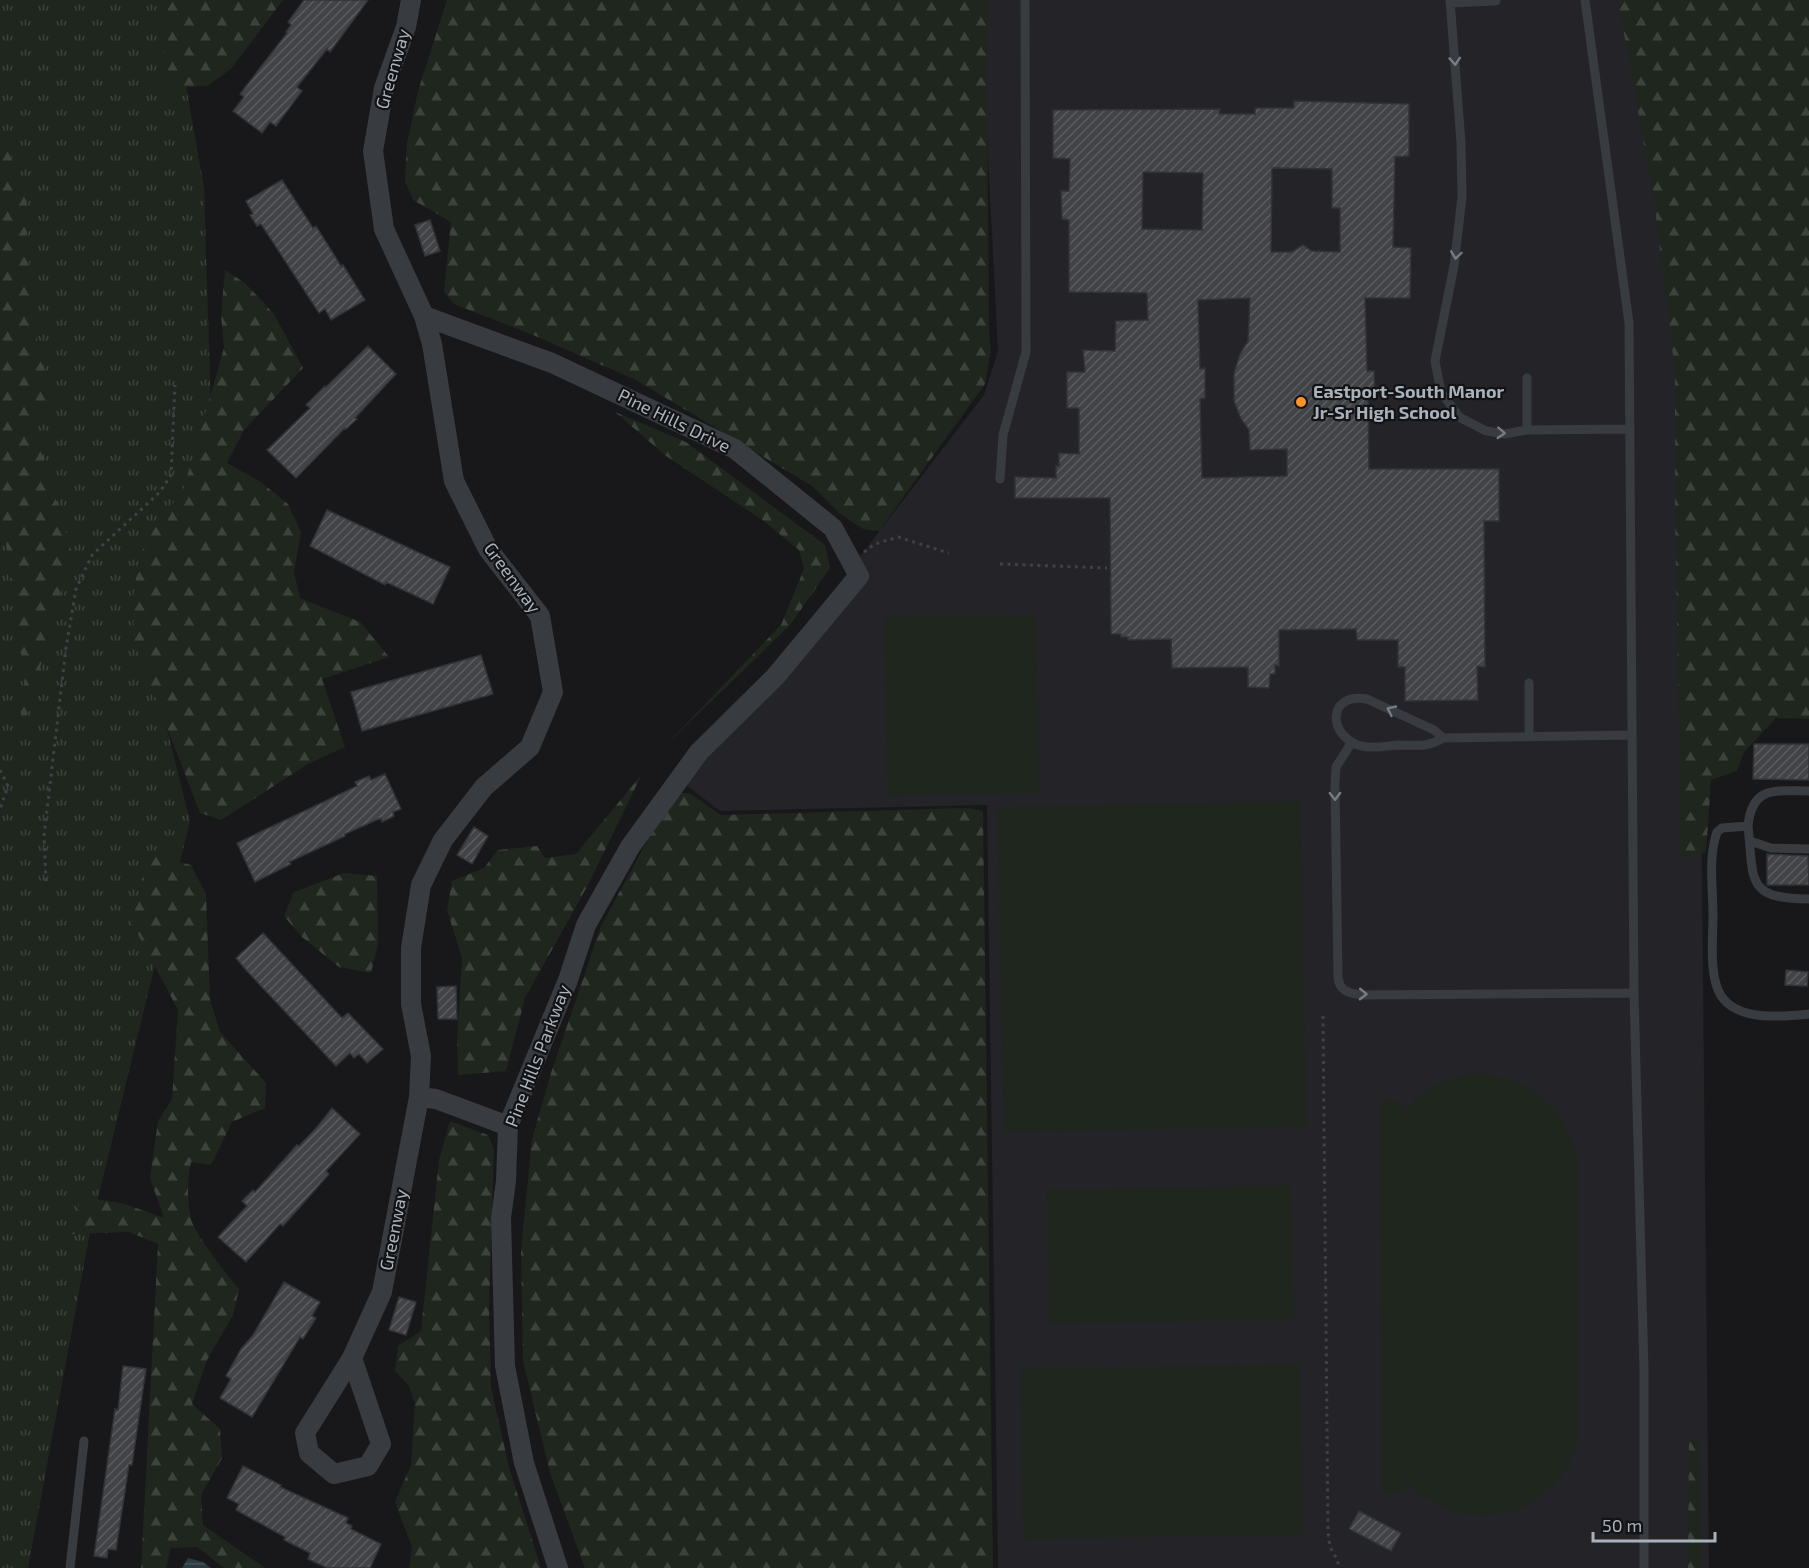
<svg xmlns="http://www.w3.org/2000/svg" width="1809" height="1568" font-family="'Exo 2',sans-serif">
	<defs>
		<pattern id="grass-tufts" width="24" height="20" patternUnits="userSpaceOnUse" patternTransform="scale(1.5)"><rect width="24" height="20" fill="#1e261d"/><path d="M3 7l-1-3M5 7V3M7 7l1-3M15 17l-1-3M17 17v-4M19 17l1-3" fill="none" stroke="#3c433c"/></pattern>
		<pattern id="forest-firs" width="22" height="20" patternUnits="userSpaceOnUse" patternTransform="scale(1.5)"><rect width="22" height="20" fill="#1e261d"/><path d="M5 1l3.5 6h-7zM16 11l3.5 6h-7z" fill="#3c433c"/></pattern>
		<pattern id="water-rules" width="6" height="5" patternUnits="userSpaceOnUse" patternTransform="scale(1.5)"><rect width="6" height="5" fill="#2c3b40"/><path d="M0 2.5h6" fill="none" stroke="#48555a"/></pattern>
		<pattern id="building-hatch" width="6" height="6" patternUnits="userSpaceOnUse" patternTransform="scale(1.5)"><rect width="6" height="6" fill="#424347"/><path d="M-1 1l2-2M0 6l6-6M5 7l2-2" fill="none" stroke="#5a5c60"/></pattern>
	</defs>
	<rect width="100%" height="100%" fill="#18181a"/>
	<path fill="#242428" d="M 980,0 L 1693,0 L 1709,1568 L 998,1568 L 987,805 L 720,811 L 685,784 L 984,395 L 998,351 Z"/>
	<path fill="url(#grass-tufts)" d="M 0,0 L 171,0 L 204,188 L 212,440 L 146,645 L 190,821 L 91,1227 L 28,1568 L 0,1568 Z"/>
	<path fill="url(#forest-firs)" d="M 163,0 L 283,0 L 231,69 L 207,86 L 162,89 L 165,57 Z
		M 447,0 L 988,0 L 987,77 L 989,331 L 991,350 L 985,384 L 879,531 L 863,529 L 839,513 L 812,486 L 636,380 L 533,335 L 454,304 L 444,292 L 451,222 L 413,200 L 405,181 L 407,143 L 418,91 Z
		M 1618,0 L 1809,0 L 1809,719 L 1776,718 L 1744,752 L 1737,771 L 1711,780 L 1706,852 L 1681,859 L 1675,510 L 1675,372 L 1654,200 Z
		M 0,122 L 27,204 L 27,242 L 37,339 L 51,394 L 33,423 L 72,553 L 17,751 L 25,676 L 0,501 Z
		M 225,270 L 245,283 L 274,314 L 303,368 L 244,430 L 227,463 L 261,482 L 288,504 L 301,532 L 294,572 L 300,598 L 360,622 L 389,657 L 322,679 L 345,747 L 308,764 L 221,820 L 200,813 L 134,642 L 133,597 L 139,559 L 154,522 L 182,494 L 224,348 L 221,315 Z
		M 615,412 L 686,442 L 825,545 L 830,568 L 790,625 L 664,747 L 781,625 L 804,569 L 799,550 L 761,519 L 666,456 Z
		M 642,774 L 588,885 L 525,998 L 506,1071 L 458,1075 L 457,1041 L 462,958 L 447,910 L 452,881 L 484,868 L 498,850 L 537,846 L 545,858 L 576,854 Z
		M 677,793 L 689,793 L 721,815 L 967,808 L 983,811 L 993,1568 L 585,1568 L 550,1473 L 523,1361 L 521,1250 L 532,1139 L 551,1073 L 601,926 L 651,834 Z
		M 148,853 L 191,865 L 206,894 L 210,999 L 220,1032 L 266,1083 L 265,1108 L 232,1122 L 211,1165 L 191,1162 C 187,1180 187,1202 191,1219 C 194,1233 228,1276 239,1289 L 233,1315 L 207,1360 L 192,1404 L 220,1429 L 222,1458 L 201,1495 L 203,1525 L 265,1568 L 224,1568 L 197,1547 L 171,1548 L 166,1568 L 141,1568 L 158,1244 L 129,1232 L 69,1234 L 82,1196 L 125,1204 L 164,1218 L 150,1178 L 158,1121 L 172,1099 L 178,1010 L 132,923 Z
		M 344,873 L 377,876 L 378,944 L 371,973 L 339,967 L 302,937 L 284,916 L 294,892 Z
		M 450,1121 L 488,1135 L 494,1149 L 489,1308 L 491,1387 L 509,1467 L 541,1568 L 409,1568 L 412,1547 L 395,1502 L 411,1465 L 415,1404 L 409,1386 L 395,1371 L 398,1346 L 421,1331 L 439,1160 Z
		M 1699,1436 L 1702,1568 L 1688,1568 L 1689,1442 Z"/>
	<path fill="#1e261d" d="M 1036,615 L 1039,793 L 887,795 L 884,617 Z
		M 1300,801 L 1307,1126 L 1004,1132 L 997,807 Z
		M 1474,1074 C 1534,1075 1573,1113 1579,1172 L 1579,1434 C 1575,1449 1571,1464 1561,1477 C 1521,1528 1449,1527 1406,1481 L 1406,1492 L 1382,1492 L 1380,1100 L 1402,1101 L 1403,1112 C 1424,1088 1442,1079 1474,1074 Z
		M 1291,1185 L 1294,1319 L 1050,1324 L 1047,1190 Z
		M 1300,1364 L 1303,1534 L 1023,1539 L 1020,1369 Z"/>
	<path fill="url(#water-rules)" d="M 188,1558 L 203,1562 L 211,1568 L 182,1568 Z"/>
	<path fill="url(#building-hatch)" stroke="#323337" stroke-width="1.5" fill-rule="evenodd" d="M 304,0 L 368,0 L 330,52 L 327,49 L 297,87 L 302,91 L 276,126 L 270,122 L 262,133 L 233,111 L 244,97 L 240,94 L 287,33 L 286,32 L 291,25 L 288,22 Z
		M 1294,101 L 1409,104 L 1409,156 L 1395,157 L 1393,247 L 1411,248 L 1410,298 L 1365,298 L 1367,371 L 1374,371 L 1375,396 L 1368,396 L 1369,469 L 1499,469 L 1499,521 L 1484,521 L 1485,667 L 1477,666 L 1478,700 L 1405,701 L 1405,667 L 1398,667 L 1398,640 L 1357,640 L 1356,629 L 1279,630 L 1279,666 L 1275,665 L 1275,674 L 1270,674 L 1269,688 L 1248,687 L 1248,667 L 1172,668 L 1171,639 L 1128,640 L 1128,637 L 1121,637 L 1121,634 L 1111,634 L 1110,498 L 1015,498 L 1015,477 L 1056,478 L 1056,466 L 1059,466 L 1059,453 L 1079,454 L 1079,408 L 1067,408 L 1067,372 L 1085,372 L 1083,350 L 1115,351 L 1116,321 L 1148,320 L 1147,293 L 1069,292 L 1069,220 L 1062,219 L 1061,191 L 1069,191 L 1070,159 L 1053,158 L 1053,110 L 1220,109 L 1219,114 L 1255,114 L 1255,108 L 1294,108 ZM 1272,168 L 1332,169 L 1332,208 L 1340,208 L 1340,252 L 1312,251 L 1303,245 L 1292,252 L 1271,252 ZM 1143,172 L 1203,173 L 1202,230 L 1142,229 ZM 1250,298 L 1248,341 L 1240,354 L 1234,373 L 1234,401 L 1241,419 L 1249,430 L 1250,450 L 1287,449 L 1287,476 L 1202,478 L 1200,399 L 1205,398 L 1205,368 L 1200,369 L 1198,300 Z
		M 282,180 L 313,228 L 316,226 L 341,266 L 343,265 L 365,300 L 331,320 L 325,309 L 319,313 L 261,224 L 257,226 L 250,215 L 253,214 L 246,201 Z
		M 430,220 L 440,251 L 425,256 L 415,225 Z
		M 368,346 L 396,374 L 355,418 L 357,419 L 346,429 L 345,428 L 296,478 L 267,450 L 310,408 L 306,405 L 325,386 L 326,387 Z
		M 327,510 L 450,567 L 433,604 L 386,582 L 385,585 L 310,546 Z
		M 481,655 L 493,694 L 362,731 L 351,692 Z
		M 1754,744 L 1809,744 L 1809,780 L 1753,779 Z
		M 385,774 L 401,809 L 393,812 L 394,816 L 382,822 L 381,818 L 345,834 L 345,836 L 289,862 L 291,864 L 255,882 L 237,843 L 357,786 L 355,782 L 369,776 L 371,780 Z
		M 474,827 L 488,836 L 472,864 L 457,855 Z
		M 1767,854 L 1808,856 L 1809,885 L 1767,885 Z
		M 263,933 L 342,1018 L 348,1013 L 383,1049 L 367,1063 L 359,1054 L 354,1058 L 350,1053 L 336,1066 L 246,970 L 236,958 Z
		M 1786,970 L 1808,972 L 1807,986 L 1785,985 Z
		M 456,986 L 457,1019 L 438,1019 L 437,987 Z
		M 332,1108 L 360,1134 L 326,1171 L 329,1174 L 300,1207 L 283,1226 L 280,1224 L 246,1262 L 218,1237 L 247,1206 L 242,1201 L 253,1190 L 255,1192 L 297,1145 L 299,1146 L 318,1126 Z
		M 284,1282 L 320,1302 L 312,1316 L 316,1318 L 303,1339 L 300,1337 L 252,1417 L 220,1398 L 231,1379 L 226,1376 L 241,1349 L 253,1335 Z
		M 399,1297 L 416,1302 L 406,1335 L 389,1330 Z
		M 123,1366 L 146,1369 L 132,1465 L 129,1465 L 116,1550 L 108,1549 L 107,1558 L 94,1556 L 115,1409 L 118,1410 Z
		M 243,1466 L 281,1485 L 280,1487 L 348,1518 L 346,1523 L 352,1526 L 351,1529 L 381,1544 L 370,1568 L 327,1568 L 308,1559 L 310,1553 L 284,1540 L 285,1537 L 236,1510 L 239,1504 L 227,1498 Z
		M 1359,1511 L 1401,1533 L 1391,1551 L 1349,1529 Z"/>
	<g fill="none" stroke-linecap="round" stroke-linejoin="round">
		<path stroke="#3e4247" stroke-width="3" stroke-dasharray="3 4.5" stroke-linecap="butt" d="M 864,552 L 875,544 L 898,537 L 949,553
			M 1000,564 L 1107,568
			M 0,770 L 8,786 L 0,809
			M 46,881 L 44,836 L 66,648 L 76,589 L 92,555 L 160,492 L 171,475 L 175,385
			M 1323,1016 L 1328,1532 L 1330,1547 L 1338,1561 L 1338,1568"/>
		<path stroke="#383b40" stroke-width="9" d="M 1450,0 L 1461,143 L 1462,197 L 1454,266 L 1435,361 L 1441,392 L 1459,417 L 1486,431 L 1505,434 L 1527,430 L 1630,429
			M 1585,0 L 1629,323 L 1634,993 L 1644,1371 L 1644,1568
			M 1450,3 L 1496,1
			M 1527,430 L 1527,378
			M 1000,479 L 1003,435 L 1026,352 L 1025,0
			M 1529,683 L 1529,736
			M 1443,738 L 1434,730 L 1367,699 C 1327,692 1327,736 1361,746 C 1372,749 1387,746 1398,745 C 1417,745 1426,748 1443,738 L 1632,735
			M 1352,742 L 1336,767 L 1335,785 L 1338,977 C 1339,992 1351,994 1364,995 L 1634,993
			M 1748,826 C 1752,785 1776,791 1809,791
			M 1750,841 L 1771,848 L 1809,849
			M 1809,899 C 1745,899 1754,880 1748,826 L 1722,828 L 1717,832 C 1708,857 1713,889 1713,915 C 1713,937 1710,963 1716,984 C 1726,1023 1779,1017 1809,1014
			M 70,1568 L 84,1441"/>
		<path stroke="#383b40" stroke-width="20" d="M 411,0 L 406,27 L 384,88 L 373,151 L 384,229 L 424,316 L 432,344 L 454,481 L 488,549 L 540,616 L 553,692 L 530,747 L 484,787 L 443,840 L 421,885 L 411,948 L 411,1004 L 421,1056 L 419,1097
			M 424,316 L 552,363 L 735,449 L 833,528 L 859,576 L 775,677 L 699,752 L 630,847 L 586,925 L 568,980 L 508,1126 L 506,1181 L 501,1218 L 505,1366 L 524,1463 L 558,1568
			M 352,1358 L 381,1444 L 368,1466 L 334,1474 L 309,1453 L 305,1433 L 352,1358 L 382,1292 L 419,1097 L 436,1099 L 508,1126"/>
	</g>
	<defs><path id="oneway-chevron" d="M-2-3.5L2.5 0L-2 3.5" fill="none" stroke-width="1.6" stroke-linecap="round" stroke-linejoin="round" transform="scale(1.5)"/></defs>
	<g stroke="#767c84">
		<use href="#oneway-chevron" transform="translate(1455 61) rotate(86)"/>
		<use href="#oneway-chevron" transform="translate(1456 255) rotate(98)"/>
		<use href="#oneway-chevron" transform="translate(1501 433) rotate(3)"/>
		<use href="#oneway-chevron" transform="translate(1391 710) rotate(-155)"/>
		<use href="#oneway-chevron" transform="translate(1335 796) rotate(89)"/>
		<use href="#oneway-chevron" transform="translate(1363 994) rotate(1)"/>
	</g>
	<circle fill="#ff922b" stroke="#131315" stroke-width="2" cx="1301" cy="402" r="6"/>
	<g text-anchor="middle" stroke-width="4.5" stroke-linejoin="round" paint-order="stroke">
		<g font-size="18" fill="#a9b2bb" stroke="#131315">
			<text transform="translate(393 69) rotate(-74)" y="6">Greenway</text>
			<text transform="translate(674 421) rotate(26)" y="6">Pine Hills Drive</text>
			<text transform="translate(512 578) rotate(54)" y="6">Greenway</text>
			<text transform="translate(538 1056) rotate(-69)" y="6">Pine Hills Parkway</text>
			<text transform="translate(394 1230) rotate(-79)" y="6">Greenway</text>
		</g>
		<g font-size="18" font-weight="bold" fill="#a9b2bb" stroke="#131315" text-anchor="start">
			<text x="1313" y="398">Eastport-South Manor<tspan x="1313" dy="21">Jr-Sr High School</tspan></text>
		</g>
	</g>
	<path d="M1593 1532v9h122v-9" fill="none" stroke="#a9b2bb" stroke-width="3"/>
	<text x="1602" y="1532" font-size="18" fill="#a9b2bb" stroke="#131315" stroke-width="4.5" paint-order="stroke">50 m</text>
</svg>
